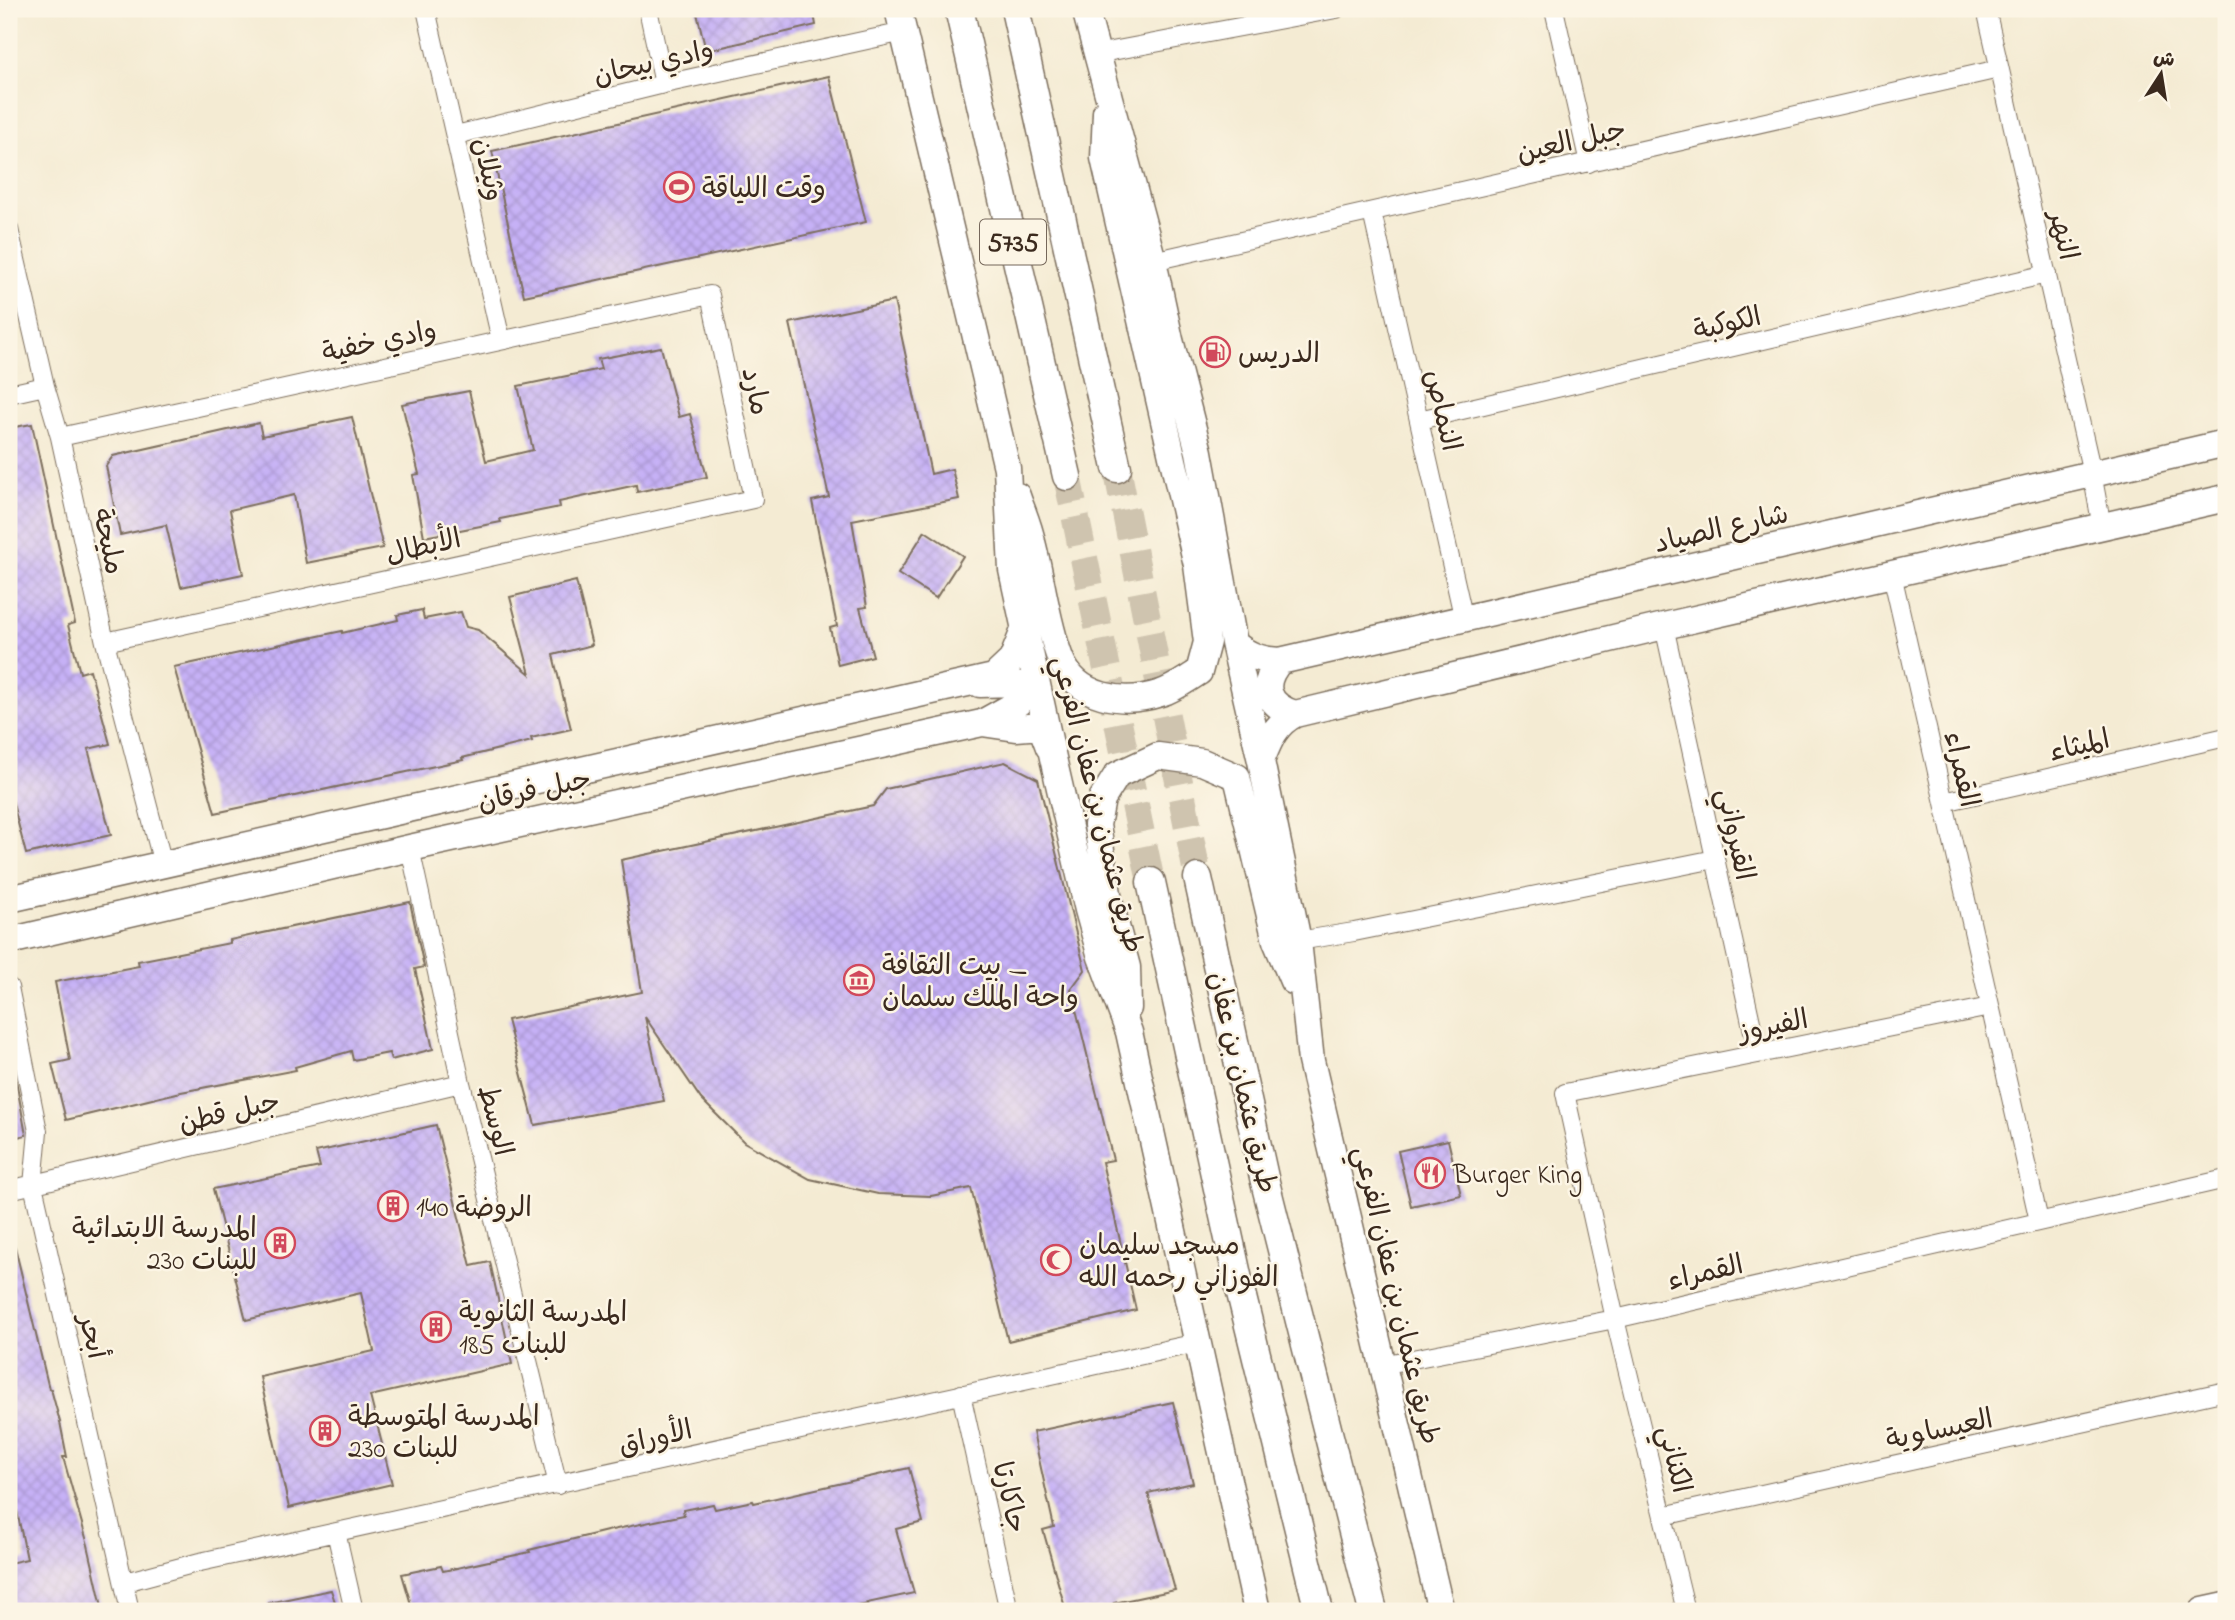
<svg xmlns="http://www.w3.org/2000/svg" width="2235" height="1620" font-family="'Indie Flower','Playpen Sans Arabic',sans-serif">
	<defs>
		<pattern id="building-cross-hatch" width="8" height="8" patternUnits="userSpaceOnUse" patternTransform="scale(1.75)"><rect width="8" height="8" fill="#c6b1f6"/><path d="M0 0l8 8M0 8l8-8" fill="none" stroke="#ab98d2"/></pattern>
	</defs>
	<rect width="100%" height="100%" fill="#fcf5e5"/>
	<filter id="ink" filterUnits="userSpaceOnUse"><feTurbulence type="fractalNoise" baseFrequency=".0143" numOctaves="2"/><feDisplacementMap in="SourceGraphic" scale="14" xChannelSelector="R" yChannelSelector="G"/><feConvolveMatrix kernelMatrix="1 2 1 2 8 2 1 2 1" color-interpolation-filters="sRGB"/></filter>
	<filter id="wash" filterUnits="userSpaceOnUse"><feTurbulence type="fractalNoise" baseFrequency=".00686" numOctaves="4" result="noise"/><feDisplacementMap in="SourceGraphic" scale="28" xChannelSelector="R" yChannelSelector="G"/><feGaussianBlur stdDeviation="1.57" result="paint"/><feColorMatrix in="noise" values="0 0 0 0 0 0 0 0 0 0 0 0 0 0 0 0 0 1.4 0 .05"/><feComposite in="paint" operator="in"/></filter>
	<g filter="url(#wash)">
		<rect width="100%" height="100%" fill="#f4ebd3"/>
		<g id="blocks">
			<path fill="url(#building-cross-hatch)" d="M 696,9 L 813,9 L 816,25 L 706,51 Z
				M 829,76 L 866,222 L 524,296 L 492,151 Z
				M 894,301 L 931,474 L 952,469 L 959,499 L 852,520 L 867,607 L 860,608 L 873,656 L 838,665 L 830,628 L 837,626 L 812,501 L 829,497 L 790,323 Z
				M 661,347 L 679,417 L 690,414 L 707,477 L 637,492 L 636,485 L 559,502 L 560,507 L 500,519 L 501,522 L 424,537 L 413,475 L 419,474 L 402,404 L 469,391 L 486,461 L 533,450 L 518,386 L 601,369 L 598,359 Z
				M 352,417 L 383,548 L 306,563 L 294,495 L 230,510 L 243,574 L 181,587 L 166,525 L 120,535 L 106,466 L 113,456 L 259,423 L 262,436 Z
				M 32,424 L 75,623 L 68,625 L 80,673 L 90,670 L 110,744 L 88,749 L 111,835 L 26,854 L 9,788 L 9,428 Z
				M 925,531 L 963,556 L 936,598 L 898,574 Z
				M 576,581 L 592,645 L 553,655 L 571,729 L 531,738 L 532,741 L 462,758 L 463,760 L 215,813 L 174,667 L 342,631 L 342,633 L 398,620 L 397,615 L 422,610 L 424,619 L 461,612 L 466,627 L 478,630 L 530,674 L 510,597 Z
				M 1005,762 L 1038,779 L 1085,970 L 1071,989 L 1113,1160 L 1102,1162 L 1136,1310 L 1008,1341 L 971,1188 L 931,1196 L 878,1194 L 810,1179 L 744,1142 L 701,1099 L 645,1017 L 664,1101 L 535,1125 L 507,1020 L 642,992 L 621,860 L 873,806 L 886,789 Z
				M 410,902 L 424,967 L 415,969 L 433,1049 L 391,1060 L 389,1053 L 353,1060 L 351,1051 L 295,1067 L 296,1070 L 181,1092 L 66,1120 L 52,1064 L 70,1060 L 55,982 L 139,966 L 138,961 L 230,943 L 230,940 Z
				M 15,1075 L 26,1135 L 9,1139 L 9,1076 Z
				M 436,1125 L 471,1266 L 490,1262 L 512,1364 L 370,1396 L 392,1484 L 289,1508 L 260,1377 L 374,1351 L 361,1293 L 246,1320 L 213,1189 L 320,1167 L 316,1152 Z
				M 1448,1140 L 1461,1195 L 1411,1206 L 1398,1151 Z
				M 15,1247 L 49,1389 L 51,1389 L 60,1422 L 67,1457 L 63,1457 L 88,1545 L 103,1611 L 9,1611 L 9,1563 L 27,1559 L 9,1473 L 9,1248 Z
				M 1173,1402 L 1193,1483 L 1148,1493 L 1175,1590 L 1114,1603 L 1117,1611 L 1066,1611 L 1043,1530 L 1054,1527 L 1033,1432 Z
				M 909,1468 L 923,1522 L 896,1529 L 914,1593 L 867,1603 L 868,1604 L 835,1611 L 413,1611 L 402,1574 L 441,1566 L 443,1571 L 530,1552 L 529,1550 L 607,1531 L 684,1515 L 683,1510 L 713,1504 L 715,1509 L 753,1501 L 754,1503 Z
				M 331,1590 L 338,1611 L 269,1611 L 268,1603 Z"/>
		</g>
	</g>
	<g filter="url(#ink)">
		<use href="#blocks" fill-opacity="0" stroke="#7c6e5d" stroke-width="2"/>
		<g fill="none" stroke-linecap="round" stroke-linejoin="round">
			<path stroke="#cfc4af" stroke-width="28" stroke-dasharray="28 14" stroke-linecap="butt" d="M 1117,468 L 1198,878
				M 1067,476 L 1151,882"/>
			<g stroke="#7c6e5d" stroke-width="20">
				<path id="street" d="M 426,9 L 501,340
					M 648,9 L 664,84
					M 1554,9 L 1589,163
					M 1986,9 L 2092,473 L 2102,527
					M 1096,54 L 1336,9
					M 456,135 L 664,84 L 904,32
					M 1372,212 L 1464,620
					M 9,229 L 45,386 L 60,437 L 105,642 L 163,864
					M 1153,261 L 1999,69
					M 9,394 L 45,386
					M 1419,420 L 2047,274
					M 60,437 L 710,295 L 753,499 L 105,642
					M 1892,574 L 2039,1221
					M 1664,626 L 1758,1054
					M 1944,802 L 2226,737
					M 410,848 L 461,1083 L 558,1485
					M 1298,941 L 1354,932 L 1715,859
					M 9,987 L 38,1131 L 33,1185 L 130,1611
					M 9,1190 L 461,1083
					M 1382,1365 L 1615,1319 L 2226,1179
					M 961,1394 L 1009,1611
					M 1663,1516 L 2226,1391
					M 336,1532 L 354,1611
					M 125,1582 L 200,1562 L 1197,1343
					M 1686,1611 L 1615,1319 L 1565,1093 L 1990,1007"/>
			</g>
			<g stroke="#7c6e5d" stroke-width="29">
				<path id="secondary" d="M 898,9 L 1007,468 L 1012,570 L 1053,758 L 1088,910 L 1101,957 L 1129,1032 L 1257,1611
					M 1085,9 L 1153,261 L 1170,340 L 1199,452 L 1234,643 L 1261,761 L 1298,941 L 1311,1061 L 1441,1611
					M 1017,496 C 1022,511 1029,526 1032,542 C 1042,580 1046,620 1060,658 C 1076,699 1124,705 1161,693 C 1174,689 1187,679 1199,672 L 1207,642 L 1197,565 L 1104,158 L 1106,112
					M 1234,643 C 1248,656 1261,660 1280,661 L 2226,443
					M 1280,661 C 1260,684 1266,705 1295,714
					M 980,684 L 1014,683 L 1018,703 L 982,723
					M 1261,761 C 1269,741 1275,724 1295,714 L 1664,626 L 2226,498
					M 9,899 L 994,677 L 1012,660 L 1025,628
					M 9,941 L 410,848 L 982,723 L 1016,728 L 1041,726 L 1049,747
					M 1128,1008 L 1127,967 L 1109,900 L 1097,825 L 1102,799 L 1117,775 L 1158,756 L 1202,762 L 1237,777 L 1276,941 L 1293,981
					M 2203,1611 L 2226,1606"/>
			</g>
			<g stroke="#7c6e5d" stroke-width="31">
				<path id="primary" d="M 959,9 L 1067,476
					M 1015,9 L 1117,468
					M 1198,878 L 1265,1182 L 1373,1611
					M 1151,882 L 1240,1289 L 1319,1611"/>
			</g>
			<use href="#street" stroke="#fff" stroke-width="18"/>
			<use href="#secondary" stroke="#fff" stroke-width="26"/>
			<use href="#primary" stroke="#fff" stroke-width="28"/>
		</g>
	</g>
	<defs>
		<g id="stadium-ring" transform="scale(1.575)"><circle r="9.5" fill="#fcf5e5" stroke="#d1495b" stroke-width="1.5"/><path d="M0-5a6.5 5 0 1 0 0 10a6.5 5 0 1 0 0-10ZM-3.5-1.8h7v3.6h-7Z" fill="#d1495b"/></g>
		<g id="fuel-ring" transform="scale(1.575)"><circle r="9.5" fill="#fcf5e5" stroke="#d1495b" stroke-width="1.5"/><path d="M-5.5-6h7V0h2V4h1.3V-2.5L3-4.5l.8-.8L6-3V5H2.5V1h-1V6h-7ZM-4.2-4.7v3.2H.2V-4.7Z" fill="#d1495b"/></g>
		<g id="museum-ring" transform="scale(1.575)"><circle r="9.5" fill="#fcf5e5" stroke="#d1495b" stroke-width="1.5"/><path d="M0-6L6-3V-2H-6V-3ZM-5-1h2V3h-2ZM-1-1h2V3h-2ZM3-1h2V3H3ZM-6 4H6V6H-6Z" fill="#d1495b"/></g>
		<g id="restaurant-ring" transform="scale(1.575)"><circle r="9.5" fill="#fcf5e5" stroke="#d1495b" stroke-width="1.5"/><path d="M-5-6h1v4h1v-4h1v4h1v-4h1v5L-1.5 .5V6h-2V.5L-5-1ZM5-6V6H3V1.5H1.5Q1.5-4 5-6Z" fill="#d1495b"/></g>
		<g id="building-ring" transform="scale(1.575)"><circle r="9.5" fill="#fcf5e5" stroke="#d1495b" stroke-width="1.5"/><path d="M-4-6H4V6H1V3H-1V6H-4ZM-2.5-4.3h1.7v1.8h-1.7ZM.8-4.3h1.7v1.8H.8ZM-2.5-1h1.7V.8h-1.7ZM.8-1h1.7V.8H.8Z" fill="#d1495b"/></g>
		<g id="mosque-ring" transform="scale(1.575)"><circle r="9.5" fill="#fcf5e5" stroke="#d1495b" stroke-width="1.5"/><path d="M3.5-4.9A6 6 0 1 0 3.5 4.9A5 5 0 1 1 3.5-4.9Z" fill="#d1495b"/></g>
	</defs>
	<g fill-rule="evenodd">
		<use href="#stadium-ring" x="679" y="187"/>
		<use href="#fuel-ring" x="1215" y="352"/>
		<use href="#museum-ring" x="859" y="980"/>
		<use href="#restaurant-ring" x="1430" y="1173"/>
		<use href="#building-ring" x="393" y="1206"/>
		<use href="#building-ring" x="280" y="1243"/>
		<use href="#mosque-ring" x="1056" y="1260"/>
		<use href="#building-ring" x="436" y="1327"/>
		<use href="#building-ring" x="325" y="1431"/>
	</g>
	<g text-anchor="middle" stroke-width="5" stroke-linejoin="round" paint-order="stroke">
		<rect fill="#fcf5e5" stroke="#75675a" stroke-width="2" x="980" y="219.5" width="66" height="45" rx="5"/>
		<g font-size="26" font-weight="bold" fill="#3b2a1e">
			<text x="1013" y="251">5735</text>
		</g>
		<g font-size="28" fill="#3b2a1e" stroke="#fcf5e5">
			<text transform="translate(653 61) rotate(-13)" y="10">وادي بيحان</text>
			<text transform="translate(1571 140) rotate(-13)" y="10">جبل العين</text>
			<text transform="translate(490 169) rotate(78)" y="10">وثيلان</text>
			<text transform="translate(2065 235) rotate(77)" y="10">النهر</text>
			<text transform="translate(1727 322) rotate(-13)" y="10">الكوكبة</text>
			<text transform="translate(379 340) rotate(-12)" y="10">وادي خفية</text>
			<text transform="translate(757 391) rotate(78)" y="10">مارد</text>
			<text transform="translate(1444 410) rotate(77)" y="10">النماص</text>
			<text transform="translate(1721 527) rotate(-13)" y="10">شارع الصياد</text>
			<text transform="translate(110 541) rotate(78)" y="10">مليحة</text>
			<text transform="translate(423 545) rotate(-13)" y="10">الأبطال</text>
			<text transform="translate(2079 744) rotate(-13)" y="10">الميثاء</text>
			<text transform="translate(1963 769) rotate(77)" y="10">القمراء</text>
			<text transform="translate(534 789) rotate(-12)" y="10">جبل فرقان</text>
			<text transform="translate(1099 804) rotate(76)" y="10">طريق عثمان بن عفان الفرعي</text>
			<text transform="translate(1737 834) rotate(78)" y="10">القيرواني</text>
			<text transform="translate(1773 1024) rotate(-11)" y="10">الفيروز</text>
			<text transform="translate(1244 1082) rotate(77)" y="10">طريق عثمان بن عفان</text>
			<text transform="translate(229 1111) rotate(-13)" y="10">جبل قطن</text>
			<text transform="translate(497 1120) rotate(76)" y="10">الوسط</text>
			<text transform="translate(1705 1271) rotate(-13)" y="10">القمراء</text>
			<text transform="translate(1398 1295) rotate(77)" y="10">طريق عثمان بن عفان الفرعي</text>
			<text transform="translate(94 1336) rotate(77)" y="10">أبحر</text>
			<text transform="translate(1939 1428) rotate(-12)" y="10">العيساوية</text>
			<text transform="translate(655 1436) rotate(-13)" y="10">الأوراق</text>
			<text transform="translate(1676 1459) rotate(77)" y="10">الكناني</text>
			<text transform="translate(1011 1497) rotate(77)" y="10">جاكارتا</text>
		</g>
		<g font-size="28" fill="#3b2a1e" stroke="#fcf5e5" text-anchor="start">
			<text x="702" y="197">وقت اللياقة</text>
			<text x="1238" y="362">الدريس</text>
			<text x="882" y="974">بيت الثقافة _<tspan x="882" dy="32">واحة الملك سلمان</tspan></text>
			<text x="1453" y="1183">Burger King</text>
			<text x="416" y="1216">الروضة 140</text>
			<text x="257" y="1237" text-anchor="end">المدرسة الابتدائية<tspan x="257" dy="32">230 للبنات</tspan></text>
			<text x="1079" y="1254">مسجد سليمان<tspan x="1079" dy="32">الفوزاني رحمه الله</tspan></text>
			<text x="459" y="1321">المدرسة الثانوية<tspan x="459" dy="32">185 للبنات</tspan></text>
			<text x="348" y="1425">المدرسة المتوسطة<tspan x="348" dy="32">230 للبنات</tspan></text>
		</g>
	</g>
	<rect width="2235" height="1620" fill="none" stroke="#fcf5e5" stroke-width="35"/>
	<g transform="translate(2161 74) rotate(12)" stroke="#fcf5e5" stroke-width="5" paint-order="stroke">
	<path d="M0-5L12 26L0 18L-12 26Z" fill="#3b2a1e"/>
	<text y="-10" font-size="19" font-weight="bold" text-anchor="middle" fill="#3b2a1e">ش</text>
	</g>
</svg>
